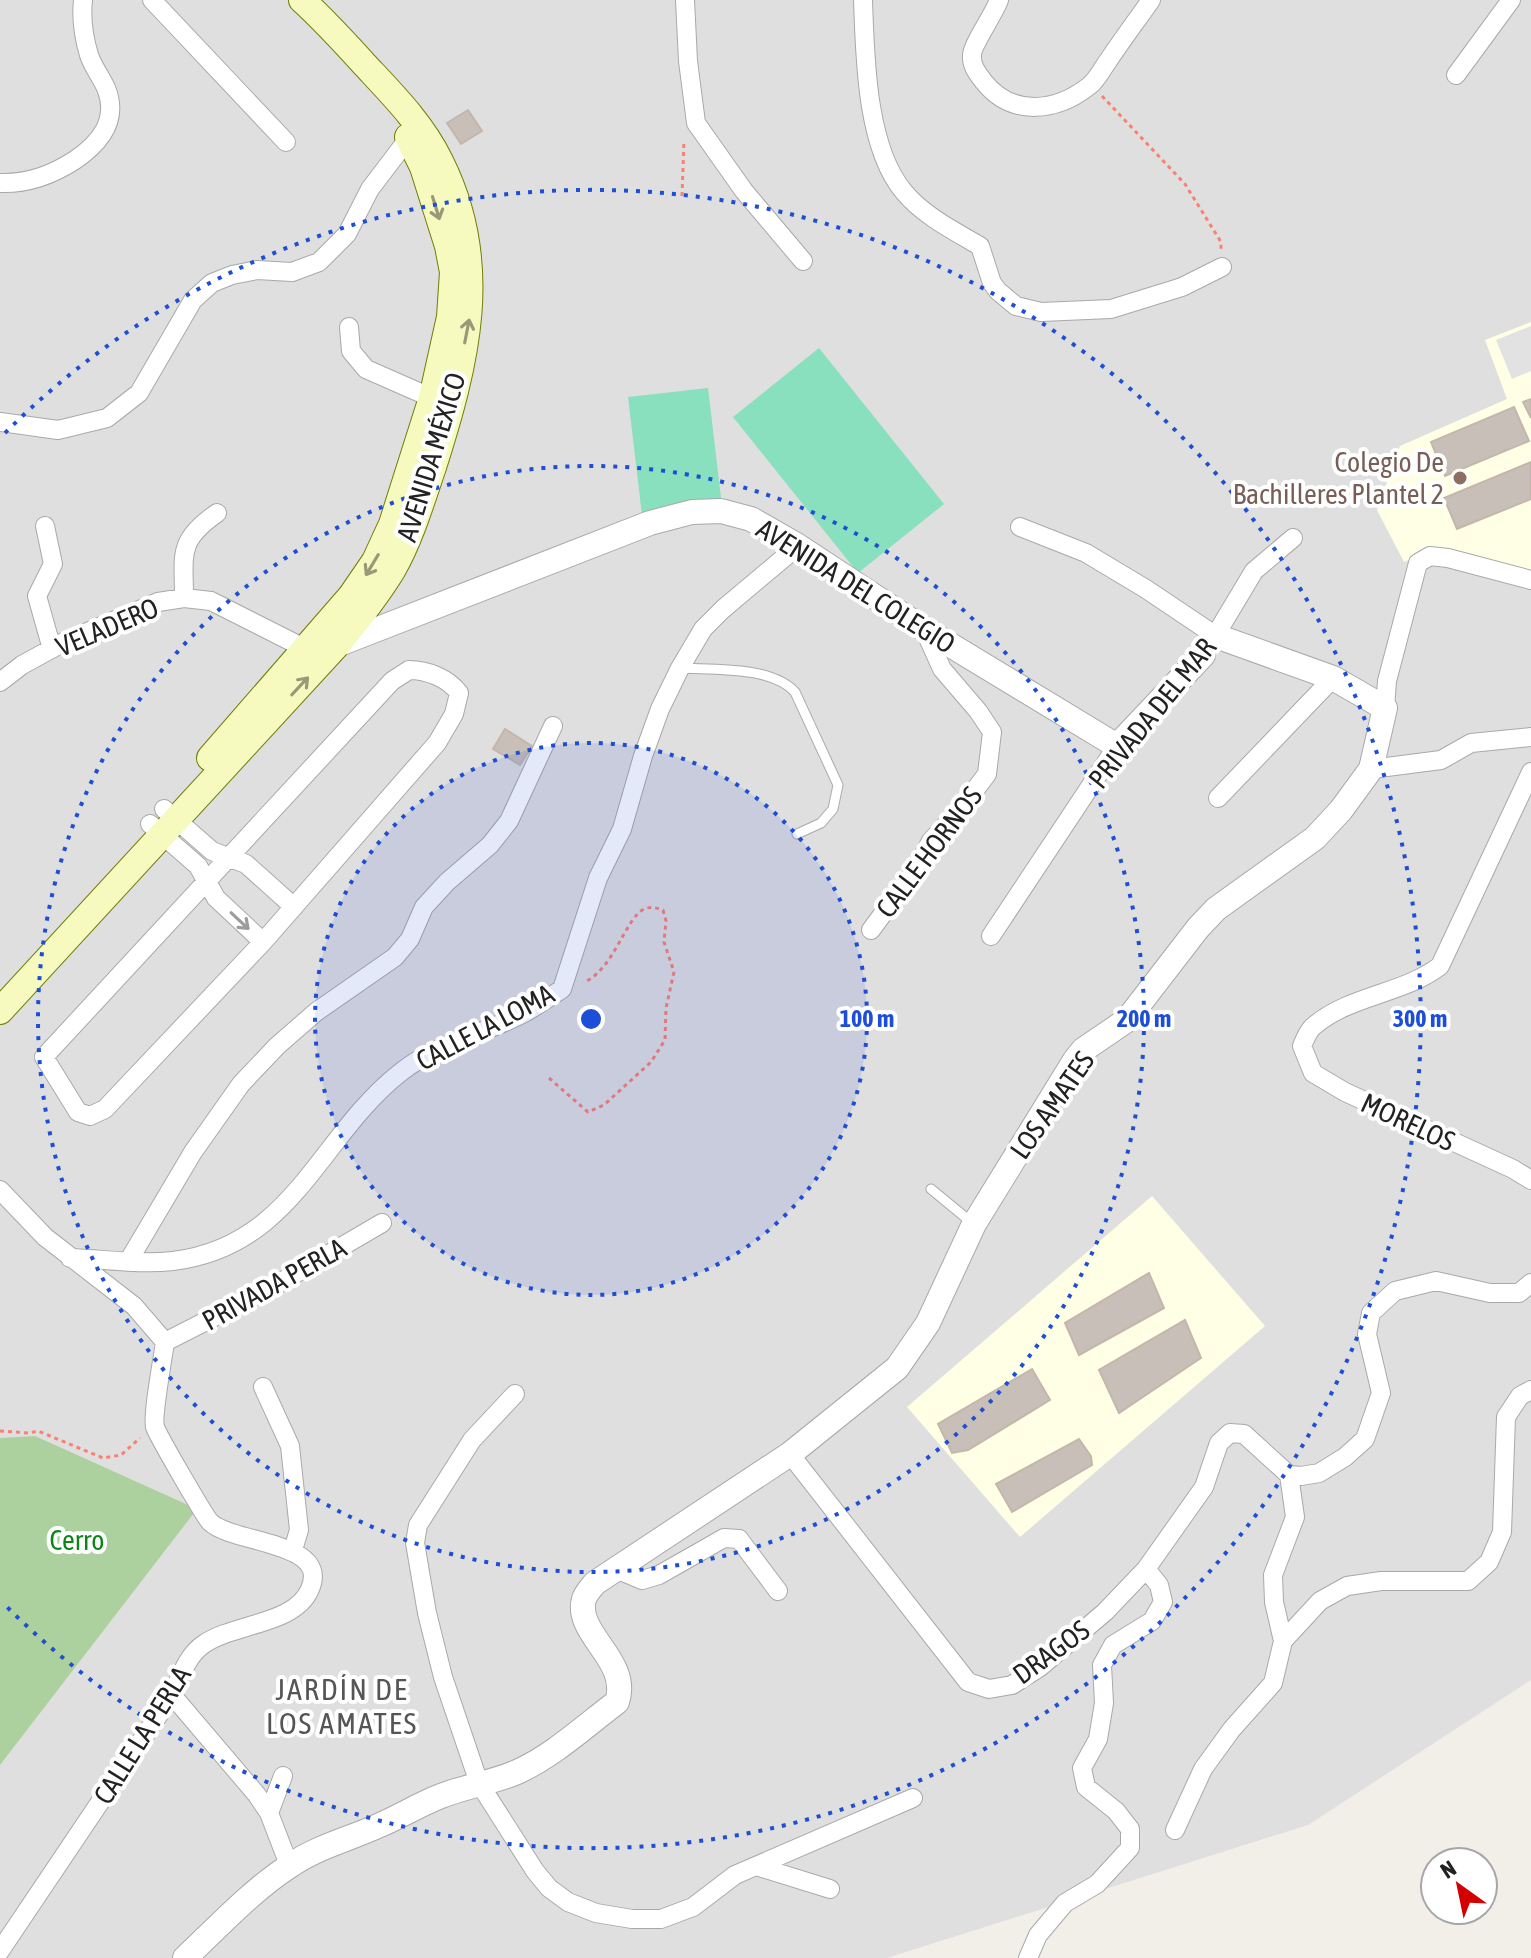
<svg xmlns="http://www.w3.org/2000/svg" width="1531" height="1958" font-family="'Asap Condensed',sans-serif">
	<rect width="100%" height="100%" fill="#f2efe9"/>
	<path fill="#e0dfdf" d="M 0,0 L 1531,0 L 1531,1680 L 1308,1825 L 887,1958 L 0,1958 Z"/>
	<path fill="#ffffe5" d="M 1531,322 L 1531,570 L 1526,571 L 1435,549 L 1404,562 L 1377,510 L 1400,446 L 1507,399 L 1485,340 Z
		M 1152,1196 L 1265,1326 L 1020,1537 L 907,1407 Z"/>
	<path fill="#add19e" d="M 35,1436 L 197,1509 L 0,1765 L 0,1438 Z"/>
	<path fill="#88e0be" d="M 819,348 L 944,504 L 858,573 L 733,417 Z
		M 708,388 L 722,506 L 642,515 L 628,397 Z"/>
	<path fill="#e2e2e2" d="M 1531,326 L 1531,371 L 1512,379 L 1496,340 Z"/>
	<path fill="#c7bfb8" stroke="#c4b6ab" stroke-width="2" d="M 468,110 L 482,131 L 461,144 L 447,123 Z
		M 1531,399 L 1531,418 L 1523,402 Z
		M 1514,407 L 1529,441 L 1445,476 L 1431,442 Z
		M 1531,462 L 1531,499 L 1457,529 L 1444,498 Z
		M 505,729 L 532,746 L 520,765 L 493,749 Z
		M 1149,1273 L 1164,1308 L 1079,1355 L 1065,1323 Z
		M 1185,1320 L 1201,1358 L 1119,1413 L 1099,1370 Z
		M 1032,1369 L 1050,1400 L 968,1450 L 952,1453 L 938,1424 Z
		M 1079,1439 L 1091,1456 L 1092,1465 L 1012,1512 L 996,1484 Z"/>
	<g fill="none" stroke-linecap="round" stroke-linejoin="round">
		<g stroke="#a9a9a9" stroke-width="11">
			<path id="service" d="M 680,668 C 714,670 771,666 795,692 L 838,785 L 833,809 L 821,823 L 797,834
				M 931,1189 L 971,1222"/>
		</g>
		<g stroke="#a9a9a9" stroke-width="20">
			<path id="minor" d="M 152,0 L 286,142
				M 685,0 L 688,61 L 696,123 L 744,191 L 803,261
				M 863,0 C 865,56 866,147 904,192 C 924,216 954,231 980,246 L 992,283 L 998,291 L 1016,306 L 1041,312 L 1111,309 L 1182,287 L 1222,267
				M 999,0 C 994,14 972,45 972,55 C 971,66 978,74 984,82 C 1012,117 1056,112 1089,86 C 1097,80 1102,69 1108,61 C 1122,40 1137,20 1151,0
				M 1456,75 L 1511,0
				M 0,183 C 28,184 52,175 75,160 C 100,143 119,120 106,88 C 101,77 93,67 89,55 C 84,38 81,18 83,0
				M 349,327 L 351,351 L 366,369 L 432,398
				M 0,422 L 58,430 L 107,418 L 139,393 L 193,300 L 212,283 L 232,275 L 257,270 L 292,272 L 319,262 L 347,234 L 370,189 L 414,131
				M 45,526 L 53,564 L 37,596 L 52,649
				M 1020,527 L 1086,553 L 1146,589 L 1216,636
				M 184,598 C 184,554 177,541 217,513
				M 1209,646 L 1254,571 L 1293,538
				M 409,670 C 427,670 448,678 459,693 L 454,714 L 437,743 L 263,942 L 105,1109 L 90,1116 L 78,1112 L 44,1057 L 392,681 Z
				M 0,682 L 22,665 L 64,642 L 158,602 L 184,598 L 211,601 L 306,649
				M 1385,708 L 1387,681 L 1418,563 L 1430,556 L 1448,558 L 1531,580
				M 1371,769 L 1441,760 L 1471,743 L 1531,737
				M 1531,772 L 1440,966 C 1403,994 1351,995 1315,1025 C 1309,1029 1305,1039 1302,1046 L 1313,1073 L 1345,1092 L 1513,1169 L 1531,1180
				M 1218,798 L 1333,678
				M 164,809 L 212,851 L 246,864 L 294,907
				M 150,824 L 198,866 L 216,898 L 263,942
				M 871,930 L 916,869 L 931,841 L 959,811 L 987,774 L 992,732 L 978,711 L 942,669 L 924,629
				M 991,936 L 1117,746
				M 0,1190 L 45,1237 L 134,1306 L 165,1342 C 163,1357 152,1416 155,1427 C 158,1436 204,1515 210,1522 C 233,1544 331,1541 310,1589 C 295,1625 234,1623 204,1644 C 187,1655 180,1678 172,1695 L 0,1951
				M 70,1258 C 104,1259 140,1265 173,1261 C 294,1246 318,1137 401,1072 C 441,1041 483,1035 526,1012 C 538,1005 550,997 562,989 L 598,878 L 622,829 L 643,756 L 660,709 L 680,668 L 703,629 L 723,609 L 798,546
				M 129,1260 L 193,1152 L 241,1084 L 277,1046 L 316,1012 L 395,957 L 410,939 L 424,907 L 447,882 L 490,845 L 509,821 L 553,726
				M 165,1342 L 269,1289 L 382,1223
				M 263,1387 L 290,1446 L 299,1530 L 293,1550
				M 515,1394 L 472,1440 L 418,1525 L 415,1543 L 427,1613 L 443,1677 L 479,1783 L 535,1871 L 549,1888 L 568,1902 L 596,1913 L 632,1919 L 661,1919 L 693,1907 L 735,1875 L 913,1798
				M 790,1454 L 968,1682 L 989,1689 L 1012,1685 L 1040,1667 L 1105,1612 L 1146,1569 L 1204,1487 L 1219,1443 L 1230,1433 L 1244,1434 L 1289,1475 L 1301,1476 L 1319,1473 L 1345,1457 L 1365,1439 L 1381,1393 L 1367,1334 L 1371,1313 L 1395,1291 L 1436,1281 L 1490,1293 L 1519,1293 L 1531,1283
				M 616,1569 L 642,1580 L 659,1575 L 724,1538 L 739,1539 L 778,1591
				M 1283,1641 L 1274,1602 L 1273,1575 L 1295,1517 L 1289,1475
				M 172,1695 L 257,1795 L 269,1813 L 289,1865
				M 269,1813 L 283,1776
				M 1175,1830 L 1203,1769 L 1232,1729 L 1273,1683 L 1283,1641 L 1320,1601 L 1347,1586 L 1381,1581 L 1468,1581 L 1489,1562 L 1502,1532 L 1506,1417 L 1520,1396 L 1531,1390
				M 756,1866 L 830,1889
				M 1028,1958 L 1038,1935 L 1065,1903 L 1097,1884 L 1130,1848 L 1130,1829 L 1116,1811 L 1086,1787 L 1082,1768 L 1098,1739 L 1104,1703 L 1102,1665 L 1113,1645 L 1152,1621 L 1163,1602 L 1159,1585 L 1146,1569"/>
		</g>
		<g stroke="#a9a9a9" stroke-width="26">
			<path id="tertiary" d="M 329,648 L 650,523 L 692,512 L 721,511 L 751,519 L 798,546 L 924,629 L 1117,746 L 1203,655
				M 185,1958 C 218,1927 252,1890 291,1865 C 319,1846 350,1839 380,1825 C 401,1816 420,1804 441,1796 C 466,1786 492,1783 517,1772 C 553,1756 585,1726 617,1702 C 631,1660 574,1634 584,1599 C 586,1593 591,1588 595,1583 L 790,1454 L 897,1368 L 928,1323 L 974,1224 L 1075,1060 L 1083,1050 L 1127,1020 L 1198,928 L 1216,909 L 1315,838 L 1341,810 L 1371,769 L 1385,708 L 1333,678 L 1216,636"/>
		</g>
		<g stroke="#707d05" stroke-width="28">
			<path id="secondary" d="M 210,758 L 351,596 L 375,561 L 392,524 L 432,398 L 450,317 L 453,272 L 448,246 L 423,167 L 408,137
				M 0,1011 L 335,647 C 356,622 376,597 393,569 C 411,537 421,502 433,467 C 466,363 492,264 440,161 C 422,124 393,95 365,65 C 345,43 324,20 302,0"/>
		</g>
		<path stroke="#fa8072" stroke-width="3" stroke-dasharray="4 4" stroke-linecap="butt" d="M 1102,96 L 1185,184 L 1221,242 L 1221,250
			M 682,196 L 684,140
			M 549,1078 L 588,1112 L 604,1105 L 651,1062 L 665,1040 L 666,1008 L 674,972 L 664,942 L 666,921 L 663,910 C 656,908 651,906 644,909 C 625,919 615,967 585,982
			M 0,1431 L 29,1433 L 38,1431 L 103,1458 L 121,1455 L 140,1438"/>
		<use href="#service" stroke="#fff" stroke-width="9"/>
		<use href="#minor" stroke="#fff" stroke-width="18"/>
		<use href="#tertiary" stroke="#fff" stroke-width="24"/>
		<use href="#secondary" stroke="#f7fabf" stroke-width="26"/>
	</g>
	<defs><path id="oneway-shaft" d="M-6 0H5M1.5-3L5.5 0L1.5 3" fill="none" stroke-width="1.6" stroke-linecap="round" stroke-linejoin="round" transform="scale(2)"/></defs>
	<g stroke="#979978">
		<use href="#oneway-shaft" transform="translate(436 208) rotate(73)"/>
		<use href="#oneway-shaft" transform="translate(467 331) rotate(-79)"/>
		<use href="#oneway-shaft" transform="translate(372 565) rotate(121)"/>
		<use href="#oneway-shaft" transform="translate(300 686) rotate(-47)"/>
	</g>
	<use stroke="#9c9c9c" href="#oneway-shaft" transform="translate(240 921) rotate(43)"/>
	<circle cx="591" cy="1019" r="276" fill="#1d4ed8" fill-opacity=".12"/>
	<g fill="none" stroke="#1d4ed8" stroke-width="4" stroke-dasharray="4 8">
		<circle cx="591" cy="1019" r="276"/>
		<circle cx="591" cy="1019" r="553"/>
		<path d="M5 433A829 829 0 1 1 5 1605"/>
	</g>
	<circle fill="#8d6e63" stroke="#fff" stroke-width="3" cx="1460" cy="478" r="8"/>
	<g text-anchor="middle" stroke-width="8" stroke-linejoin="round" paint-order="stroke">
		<g font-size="28" fill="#222" stroke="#fff">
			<text transform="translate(431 457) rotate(-73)" y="10">AVENIDA MÉXICO</text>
			<text transform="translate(856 586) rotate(32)" y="10">AVENIDA DEL COLEGIO</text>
			<text transform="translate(107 627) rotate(-23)" y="10">VELADERO</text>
			<text transform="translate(1152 713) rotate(-51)" y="10">PRIVADA DEL MAR</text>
			<text transform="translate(929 852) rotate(-53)" y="10">CALLE HORNOS</text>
			<text transform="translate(485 1027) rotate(-28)" y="10">CALLE LA LOMA</text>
			<text transform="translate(1052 1105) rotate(-55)" y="10">LOS AMATES</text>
			<text transform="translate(1408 1122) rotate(25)" y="10">MORELOS</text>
			<text transform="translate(274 1284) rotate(-29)" y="10">PRIVADA PERLA</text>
			<text transform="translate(1051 1652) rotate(-36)" y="10">DRAGOS</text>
			<text transform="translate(142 1735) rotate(-58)" y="10">CALLE LA PERLA</text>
		</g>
		<g font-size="28" fill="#785e54" stroke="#fff" text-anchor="end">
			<text x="1444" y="472">Colegio De<tspan x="1444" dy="32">Bachilleres Plantel 2</tspan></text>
		</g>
		<g font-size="28" fill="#0c8416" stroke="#fff">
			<text x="77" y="1550">Cerro</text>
		</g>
		<g font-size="30" letter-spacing="2" fill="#555" stroke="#fff">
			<text x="342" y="1700">JARDÍN DE<tspan x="342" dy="34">LOS AMATES</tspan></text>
		</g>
	</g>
	<circle cx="591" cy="1019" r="12" fill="#1d4ed8" stroke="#fff" stroke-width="4"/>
	<g font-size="24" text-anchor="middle" font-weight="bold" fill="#1d4ed8" stroke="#fff" stroke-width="8" stroke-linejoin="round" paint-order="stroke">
		<text x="867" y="1027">100 m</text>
		<text x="1144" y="1027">200 m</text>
		<text x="1420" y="1027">300 m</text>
	</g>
	<g transform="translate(1459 1886) rotate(327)"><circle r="38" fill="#ffffff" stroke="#a7a7a7" stroke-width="2"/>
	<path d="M0-6L14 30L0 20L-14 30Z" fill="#d40000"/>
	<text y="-12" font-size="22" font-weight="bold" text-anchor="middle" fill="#222222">N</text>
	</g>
</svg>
